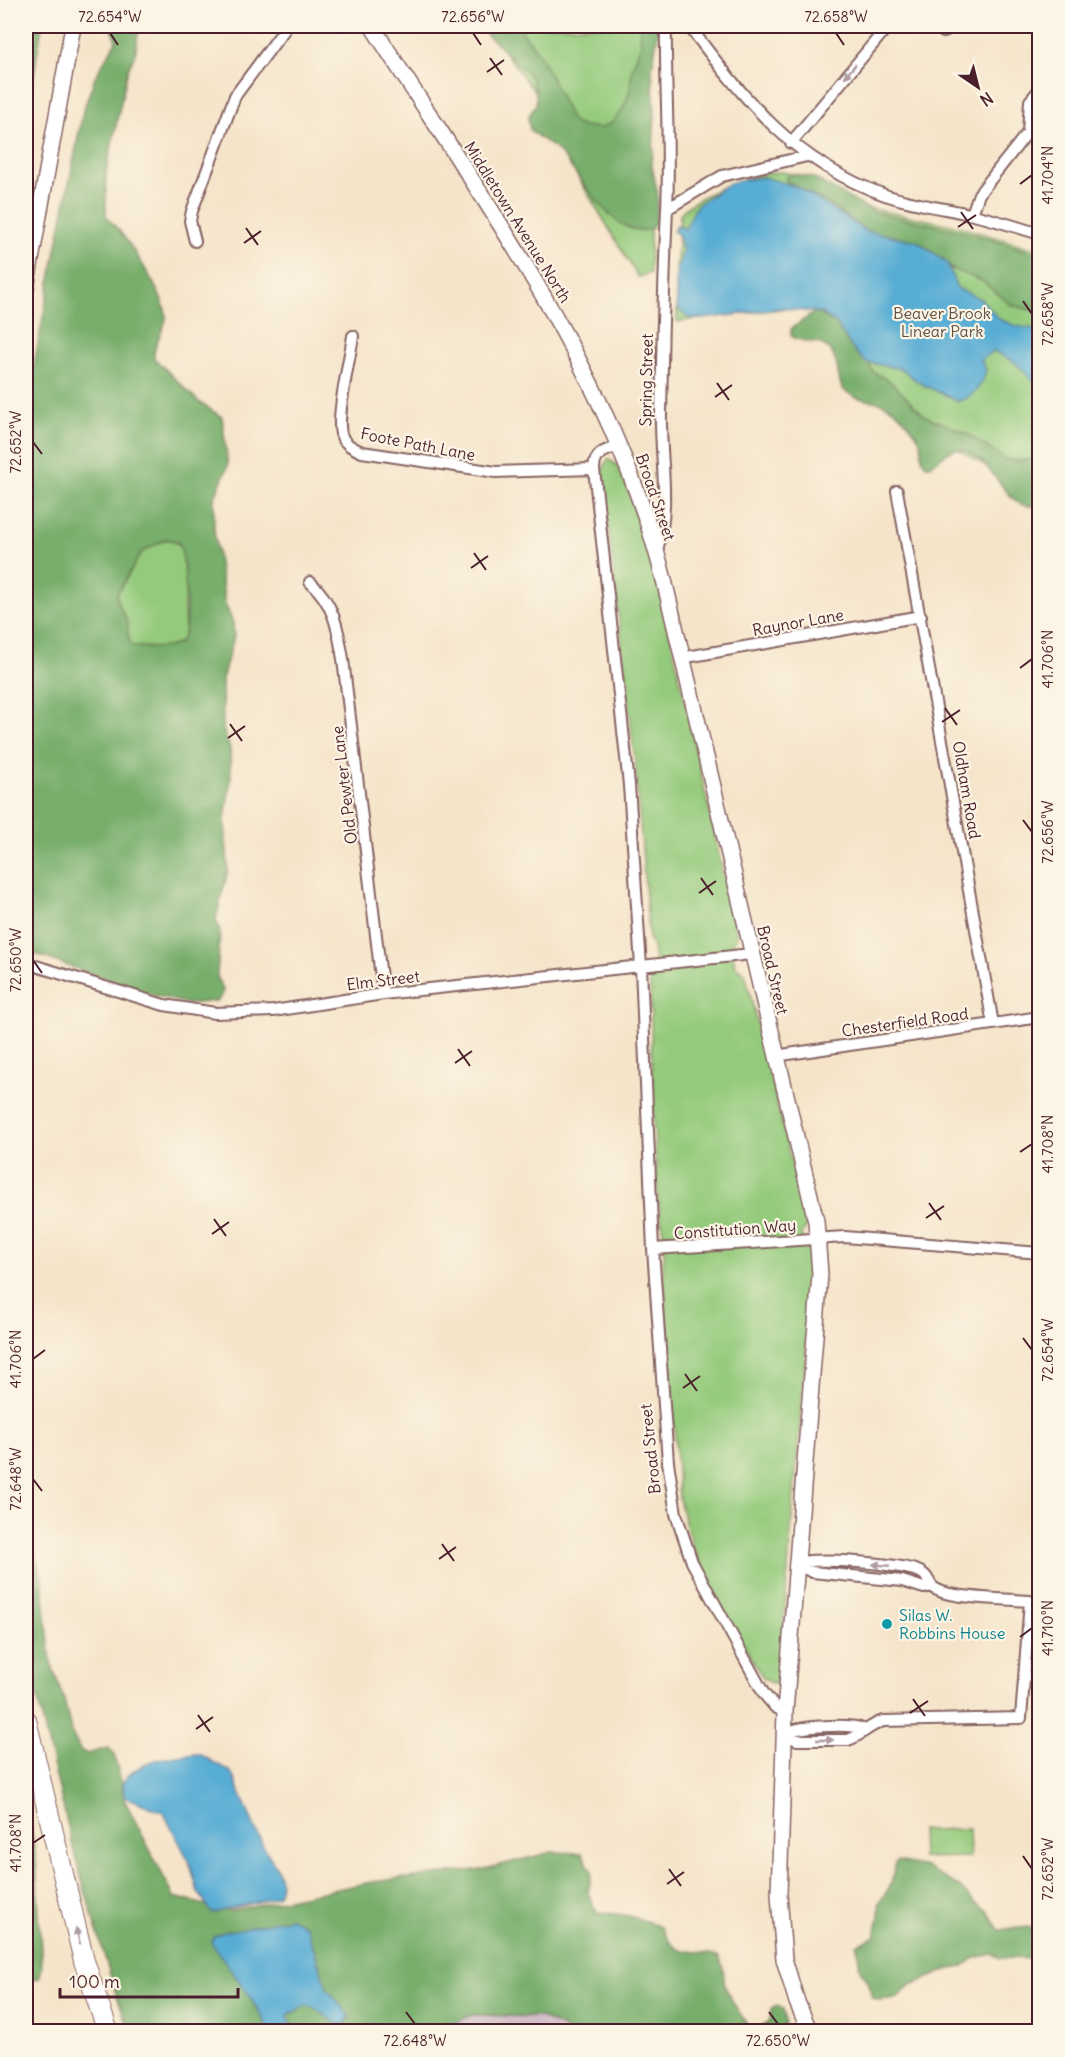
<svg xmlns="http://www.w3.org/2000/svg" width="1065" height="2057" font-family="Delius,sans-serif">
	<rect width="100%" height="100%" fill="#fcf5e5"/>
	<filter id="ink" filterUnits="userSpaceOnUse"><feTurbulence type="fractalNoise" baseFrequency=".0167" numOctaves="2"/><feDisplacementMap in="SourceGraphic" scale="12" xChannelSelector="R" yChannelSelector="G"/><feConvolveMatrix kernelMatrix="1 2 1 2 8 2 1 2 1" color-interpolation-filters="sRGB"/></filter>
	<filter id="wash" filterUnits="userSpaceOnUse"><feTurbulence type="fractalNoise" baseFrequency=".008" numOctaves="4" result="noise"/><feDisplacementMap in="SourceGraphic" scale="24" xChannelSelector="R" yChannelSelector="G"/><feGaussianBlur stdDeviation="1.35" result="paint"/><feColorMatrix in="noise" values="0 0 0 0 0 0 0 0 0 0 0 0 0 0 0 0 0 1.4 0 .05"/><feComposite in="paint" operator="in"/></filter>
	<g filter="url(#wash)">
		<rect width="100%" height="100%" fill="#f5e4c9"/>
		<path fill="#d2bdc8" d="M 472,2015 L 542,2017 L 570,2031 L 437,2032 Z"/>
		<path fill="#94ca7b" stroke="#6f7453" stroke-width="1.5" d="M 485,26 L 651,26 L 650,273 L 638,277 L 553,136 L 562,128 Z
			M 781,172 L 794,174 L 859,206 L 961,227 L 1039,250 L 1039,459 L 986,466 L 881,402 L 811,305 L 677,322 L 676,273 L 680,214 C 697,194 755,172 781,172 Z
			M 608,459 L 616,464 L 625,481 L 660,589 L 737,936 L 732,947 L 735,966 L 745,973 L 807,1226 L 801,1234 L 811,1256 L 812,1271 L 779,1681 L 773,1684 L 763,1678 L 724,1612 L 693,1548 L 685,1523 L 679,1499 L 663,1262 C 668,1253 659,1209 658,1195 C 652,1123 652,1051 650,979 L 656,972 L 653,947 L 649,938 L 636,770 L 602,470 Z
			M 159,540 L 172,540 L 183,548 L 187,584 L 184,606 L 185,635 L 181,641 L 169,648 L 132,647 C 130,644 116,597 117,594 L 142,551 Z
			M 969,1829 L 970,1857 L 922,1858 L 921,1830 Z"/>
		<path fill="#77ae6b" stroke="#60664b" stroke-width="1.5" fill-rule="evenodd" d="M 26,26 L 42,26 L 26,121 Z
			M 111,26 L 139,26 L 135,56 L 128,69 L 106,173 L 106,215 C 110,222 116,226 121,233 C 133,248 168,301 166,319 C 163,332 153,344 154,358 L 199,402 L 222,417 L 228,466 L 214,499 L 214,530 L 225,603 L 233,623 L 234,637 L 222,679 L 223,729 L 230,749 L 231,777 L 225,820 L 228,870 L 216,919 L 220,932 L 217,976 L 223,989 L 222,996 L 217,1001 L 188,1004 L 145,993 L 26,951 L 26,405 L 83,111 L 95,77 L 116,41 ZM 166,539 L 178,542 C 186,553 190,632 181,641 C 173,650 144,648 132,646 C 126,638 129,631 127,622 C 124,612 116,605 117,594 L 142,552 Z
			M 478,26 L 518,26 L 540,55 L 572,120 L 578,125 L 600,128 L 611,123 L 622,110 L 629,94 L 632,68 L 641,44 L 639,26 L 659,26 L 652,69 L 655,116 L 652,167 L 658,195 L 656,221 L 652,228 C 617,245 580,175 560,153 C 551,144 539,139 530,130 L 528,118 L 536,104 L 536,91 L 530,76 Z
			M 794,174 L 814,178 L 873,212 L 973,234 L 1039,254 L 1039,312 L 1011,305 L 982,281 L 951,269 L 944,260 L 917,241 L 866,231 L 829,204 L 786,181 L 786,177 Z
			M 815,312 L 836,323 L 852,348 L 869,363 L 873,372 L 890,381 L 925,416 L 966,433 L 1005,459 L 1017,461 L 1039,458 L 1039,506 C 1032,506 1024,507 1017,502 C 1001,491 979,443 954,450 C 946,452 938,461 930,465 L 926,465 C 918,456 924,449 919,439 C 914,430 903,418 896,411 C 881,397 861,404 845,391 C 836,384 841,363 829,349 C 818,338 803,345 791,336 L 791,329 Z
			M 26,1501 L 33,1549 L 42,1578 L 51,1662 L 65,1703 L 71,1731 L 80,1750 L 87,1754 L 108,1748 L 114,1753 L 125,1801 L 174,1897 L 229,1911 L 372,1882 L 484,1869 L 552,1852 L 582,1853 L 592,1872 L 588,1893 L 597,1913 C 623,1913 638,1917 661,1927 C 679,1964 688,1944 719,1957 C 726,1968 722,1977 726,1988 C 728,1996 746,2023 751,2029 L 758,2029 L 770,2022 L 771,2008 L 777,2005 L 783,2009 L 785,2022 L 781,2031 L 570,2032 L 542,2017 L 479,2015 L 472,2015 L 437,2031 L 296,2031 L 289,2022 L 288,2015 L 302,2006 C 321,2004 328,2021 344,2025 L 350,2018 L 327,1990 L 306,1926 L 249,1995 L 270,2031 L 130,2031 L 114,1988 L 76,1860 L 26,1651 Z
			M 26,1786 L 36,1861 L 42,1968 L 39,1978 L 26,1980 Z
			M 898,1861 L 926,1867 L 960,1887 L 975,1903 L 988,1911 L 999,1930 L 1028,1927 L 1039,1932 L 1039,1959 L 1001,1958 L 991,1954 L 974,1958 L 963,1967 L 950,1969 L 909,1986 L 897,1998 L 879,2000 L 873,1998 L 868,1981 L 860,1970 L 857,1945 L 876,1936 C 875,1924 881,1920 879,1903 L 891,1885 L 895,1863 Z"/>
		<path fill="#59add4" stroke="#526680" stroke-width="1.5" d="M 763,177 L 798,187 L 866,231 L 917,241 L 947,263 L 957,288 L 981,299 L 999,319 L 1016,326 L 1039,330 L 1039,387 L 1016,363 L 994,351 L 981,360 L 986,370 C 984,384 971,400 957,401 L 918,382 L 902,369 L 865,362 L 852,348 L 836,323 L 821,313 L 782,308 L 703,319 L 688,318 L 677,308 L 676,273 L 683,252 L 679,235 L 673,231 L 677,225 L 685,229 L 697,205 L 725,186 L 736,181 Z
			M 199,1754 L 231,1772 L 263,1846 L 277,1868 L 281,1884 L 278,1895 C 257,1905 234,1905 213,1914 L 198,1892 L 189,1861 L 163,1812 L 125,1797 L 122,1783 C 141,1757 169,1757 199,1754 Z
			M 291,1918 L 306,1926 L 327,1989 L 350,2017 L 344,2025 C 329,2024 322,2008 306,2005 L 288,2015 L 289,2022 L 296,2031 L 270,2031 L 249,1995 L 211,1942 L 214,1936 L 221,1933 Z"/>
	</g>
	<g filter="url(#ink)">
		<g fill="none" stroke-linecap="round" stroke-linejoin="round">
			<g stroke="#866462" stroke-width="14">
				<path id="street" d="M 689,26 C 745,100 794,163 885,195 C 912,204 942,208 969,214 C 993,219 1016,227 1040,234
					M 933,26 L 944,32
					M 791,143 L 888,26
					M 667,209 L 722,176 L 807,156
					M 972,214 L 979,194 L 1028,132 L 1030,101 L 1040,89
					M 195,241 L 190,221 L 192,211 L 235,96 L 287,26
					M 353,336 C 350,358 336,416 341,434 C 344,444 353,448 362,452 L 496,472 L 594,469
					M 619,446 C 606,450 594,453 594,469 L 629,785 L 641,967 L 653,1249 L 668,1462 L 676,1514 L 692,1562 L 764,1694 L 775,1707 L 785,1712
					M 897,491 L 993,1024
					M 657,550 C 671,506 660,459 661,414 C 662,345 664,277 667,208 C 670,147 665,86 666,26
					M 310,582 C 334,603 338,629 343,659 L 383,994
					M 681,658 L 921,616
					M 26,963 L 164,1005 L 215,1013 L 273,1011 L 383,994 L 751,954
					M 775,1056 L 1040,1017
					M 653,1249 L 845,1237 L 1040,1253
					M 784,1734 L 797,1740 L 848,1740 C 861,1736 868,1726 883,1721 L 1021,1718 L 1030,1601 C 1006,1599 980,1599 956,1595 C 949,1594 935,1591 931,1585 C 927,1579 927,1575 920,1572 C 904,1564 810,1556 797,1564 L 812,1572 L 902,1581 L 924,1588 L 931,1586
					M 784,1734 C 796,1726 850,1723 863,1729"/>
			</g>
			<g stroke="#866462" stroke-width="18">
				<path id="secondary" d="M 372,26 C 484,202 613,374 664,580 L 816,1221 L 820,1274 L 785,1712 L 779,1895 L 784,1959 L 797,2002 L 810,2032
					M 26,288 L 73,26"/>
			</g>
			<g stroke="#866462" stroke-width="22">
				<path id="highway" d="M 26,1720 L 84,1961 L 108,2032"/>
			</g>
			<use href="#street" stroke="#fff" stroke-width="10"/>
			<use href="#secondary" stroke="#fff" stroke-width="15"/>
			<use href="#highway" stroke="#fff" stroke-width="20"/>
		</g>
		<defs><path id="oneway-solid" d="M-6-.8H1V-3.2L6.5 0L1 3.2V.8H-6Z" transform="scale(1.5)"/></defs>
		<g fill="#ae9aa0">
			<use href="#oneway-solid" transform="translate(850 71) rotate(130)"/>
			<use href="#oneway-solid" transform="translate(881 1565) rotate(-175)"/>
			<use href="#oneway-solid" transform="translate(825 1740)"/>
			<use href="#oneway-solid" transform="translate(78 1936) rotate(-104)"/>
		</g>
	</g>
	<path fill="none" stroke="#4a1f2b" stroke-width="2" d="M 110,33 L 118,45M 473,33 L 481,45M 836,33 L 844,45M 490,58 L 502,75M 487,72 L 504,60M 1020,184 L 1032,175M 961,212 L 973,229M 958,227 L 976,215M 246,228 L 258,245M 244,243 L 261,231M 1023,301 L 1032,314M 717,383 L 729,400M 715,397 L 732,385M 33,442 L 42,454M 474,553 L 486,570M 471,568 L 488,556M 1020,668 L 1032,659M 945,708 L 957,725M 942,722 L 960,710M 230,724 L 242,741M 228,738 L 245,726M 1023,820 L 1032,832M 701,878 L 713,895M 699,893 L 716,881M 33,960 L 42,973M 458,1049 L 470,1066M 455,1063 L 472,1051M 1020,1152 L 1032,1144M 929,1203 L 941,1220M 926,1218 L 944,1206M 214,1219 L 226,1236M 212,1234 L 229,1222M 1023,1338 L 1032,1350M 33,1359 L 45,1350M 685,1374 L 697,1391M 683,1388 L 700,1376M 33,1479 L 42,1491M 442,1544 L 454,1561M 439,1559 L 456,1547M 1020,1637 L 1032,1628M 913,1699 L 925,1716M 910,1713 L 928,1701M 198,1715 L 210,1732M 196,1729 L 213,1717M 33,1843 L 45,1835M 1023,1856 L 1032,1869M 669,1869 L 681,1886M 667,1884 L 684,1872M 406,2012 L 415,2024M 769,2012 L 778,2024"/>
	<circle fill="#0f9aa8" stroke="#fcf5e5" stroke-width="2" cx="887" cy="1624" r="6"/>
	<g text-anchor="middle" stroke-width="4.5" stroke-linejoin="round" paint-order="stroke">
		<g font-size="16" fill="#4a1f2b" stroke="#fcf5e5">
			<text transform="translate(518 222) rotate(58)" y="6">Middletown Avenue North</text>
			<text transform="translate(646 380) rotate(-89)" y="6">Spring Street</text>
			<text transform="translate(418 444) rotate(11)" y="6">Foote Path Lane</text>
			<text transform="translate(656 497) rotate(71)" y="6">Broad Street</text>
			<text transform="translate(798 622) rotate(-10)" y="6">Raynor Lane</text>
			<text transform="translate(344 785) rotate(-97)" y="6">Old Pewter Lane</text>
			<text transform="translate(967 790) rotate(80)" y="6">Oldham Road</text>
			<text transform="translate(773 970) rotate(77)" y="6">Broad Street</text>
			<text transform="translate(383 980) rotate(-7)" y="6">Elm Street</text>
			<text transform="translate(905 1022) rotate(-8)" y="6">Chesterfield Road</text>
			<text transform="translate(735 1229) rotate(-4)" y="6">Constitution Way</text>
			<text transform="translate(650 1449) rotate(-96)" y="6">Broad Street</text>
		</g>
		<g font-size="16" fill="#605243" stroke="#fcf5e5">
			<text x="942" y="319">Beaver Brook<tspan x="942" dy="18">Linear Park</tspan></text>
		</g>
		<g font-size="16" fill="#0d838f" stroke="#fcf5e5" text-anchor="start">
			<text x="899" y="1621">Silas W.<tspan x="899" dy="18">Robbins House</tspan></text>
		</g>
	</g>
	<rect width="1065" height="2057" fill="none" stroke="#fcf5e5" stroke-width="66"/>
	<g transform="translate(978 87) rotate(145)" stroke="#fcf5e5" stroke-width="4.5" paint-order="stroke">
	<path d="M0-4.5L10 22L0 15L-10 22Z" fill="#4a1f2b"/>
	<text y="-9" font-size="16" font-weight="bold" text-anchor="middle" fill="#4a1f2b">N</text>
	</g>
	<path d="M60 1988v9h178v-9" fill="none" stroke="#4a1f2b" stroke-width="3"/>
	<text x="69" y="1988" font-size="18" fill="#4a1f2b" stroke="#fcf5e5" stroke-width="4.5" paint-order="stroke">100 m</text>
	<rect x="33" y="33" width="999" height="1991" fill="none" stroke="#4a1f2b" stroke-width="2"/>
	<g font-size="15" text-anchor="middle" fill="#4a1f2b">
		<text x="110" y="22">72.654°W</text>
		<text x="473" y="22">72.656°W</text>
		<text x="836" y="22">72.658°W</text>
		<text transform="translate(1048 175) rotate(-90)" y="5">41.704°N</text>
		<text transform="translate(1048 314) rotate(-90)" y="5">72.658°W</text>
		<text transform="translate(16 442) rotate(-90)" y="5">72.652°W</text>
		<text transform="translate(1048 659) rotate(-90)" y="5">41.706°N</text>
		<text transform="translate(1048 832) rotate(-90)" y="5">72.656°W</text>
		<text transform="translate(16 960) rotate(-90)" y="5">72.650°W</text>
		<text transform="translate(1048 1144) rotate(-90)" y="5">41.708°N</text>
		<text transform="translate(1048 1350) rotate(-90)" y="5">72.654°W</text>
		<text transform="translate(16 1359) rotate(-90)" y="5">41.706°N</text>
		<text transform="translate(16 1479) rotate(-90)" y="5">72.648°W</text>
		<text transform="translate(1048 1628) rotate(-90)" y="5">41.710°N</text>
		<text transform="translate(16 1843) rotate(-90)" y="5">41.708°N</text>
		<text transform="translate(1048 1869) rotate(-90)" y="5">72.652°W</text>
		<text x="415" y="2046">72.648°W</text>
		<text x="778" y="2046">72.650°W</text>
	</g>
</svg>
